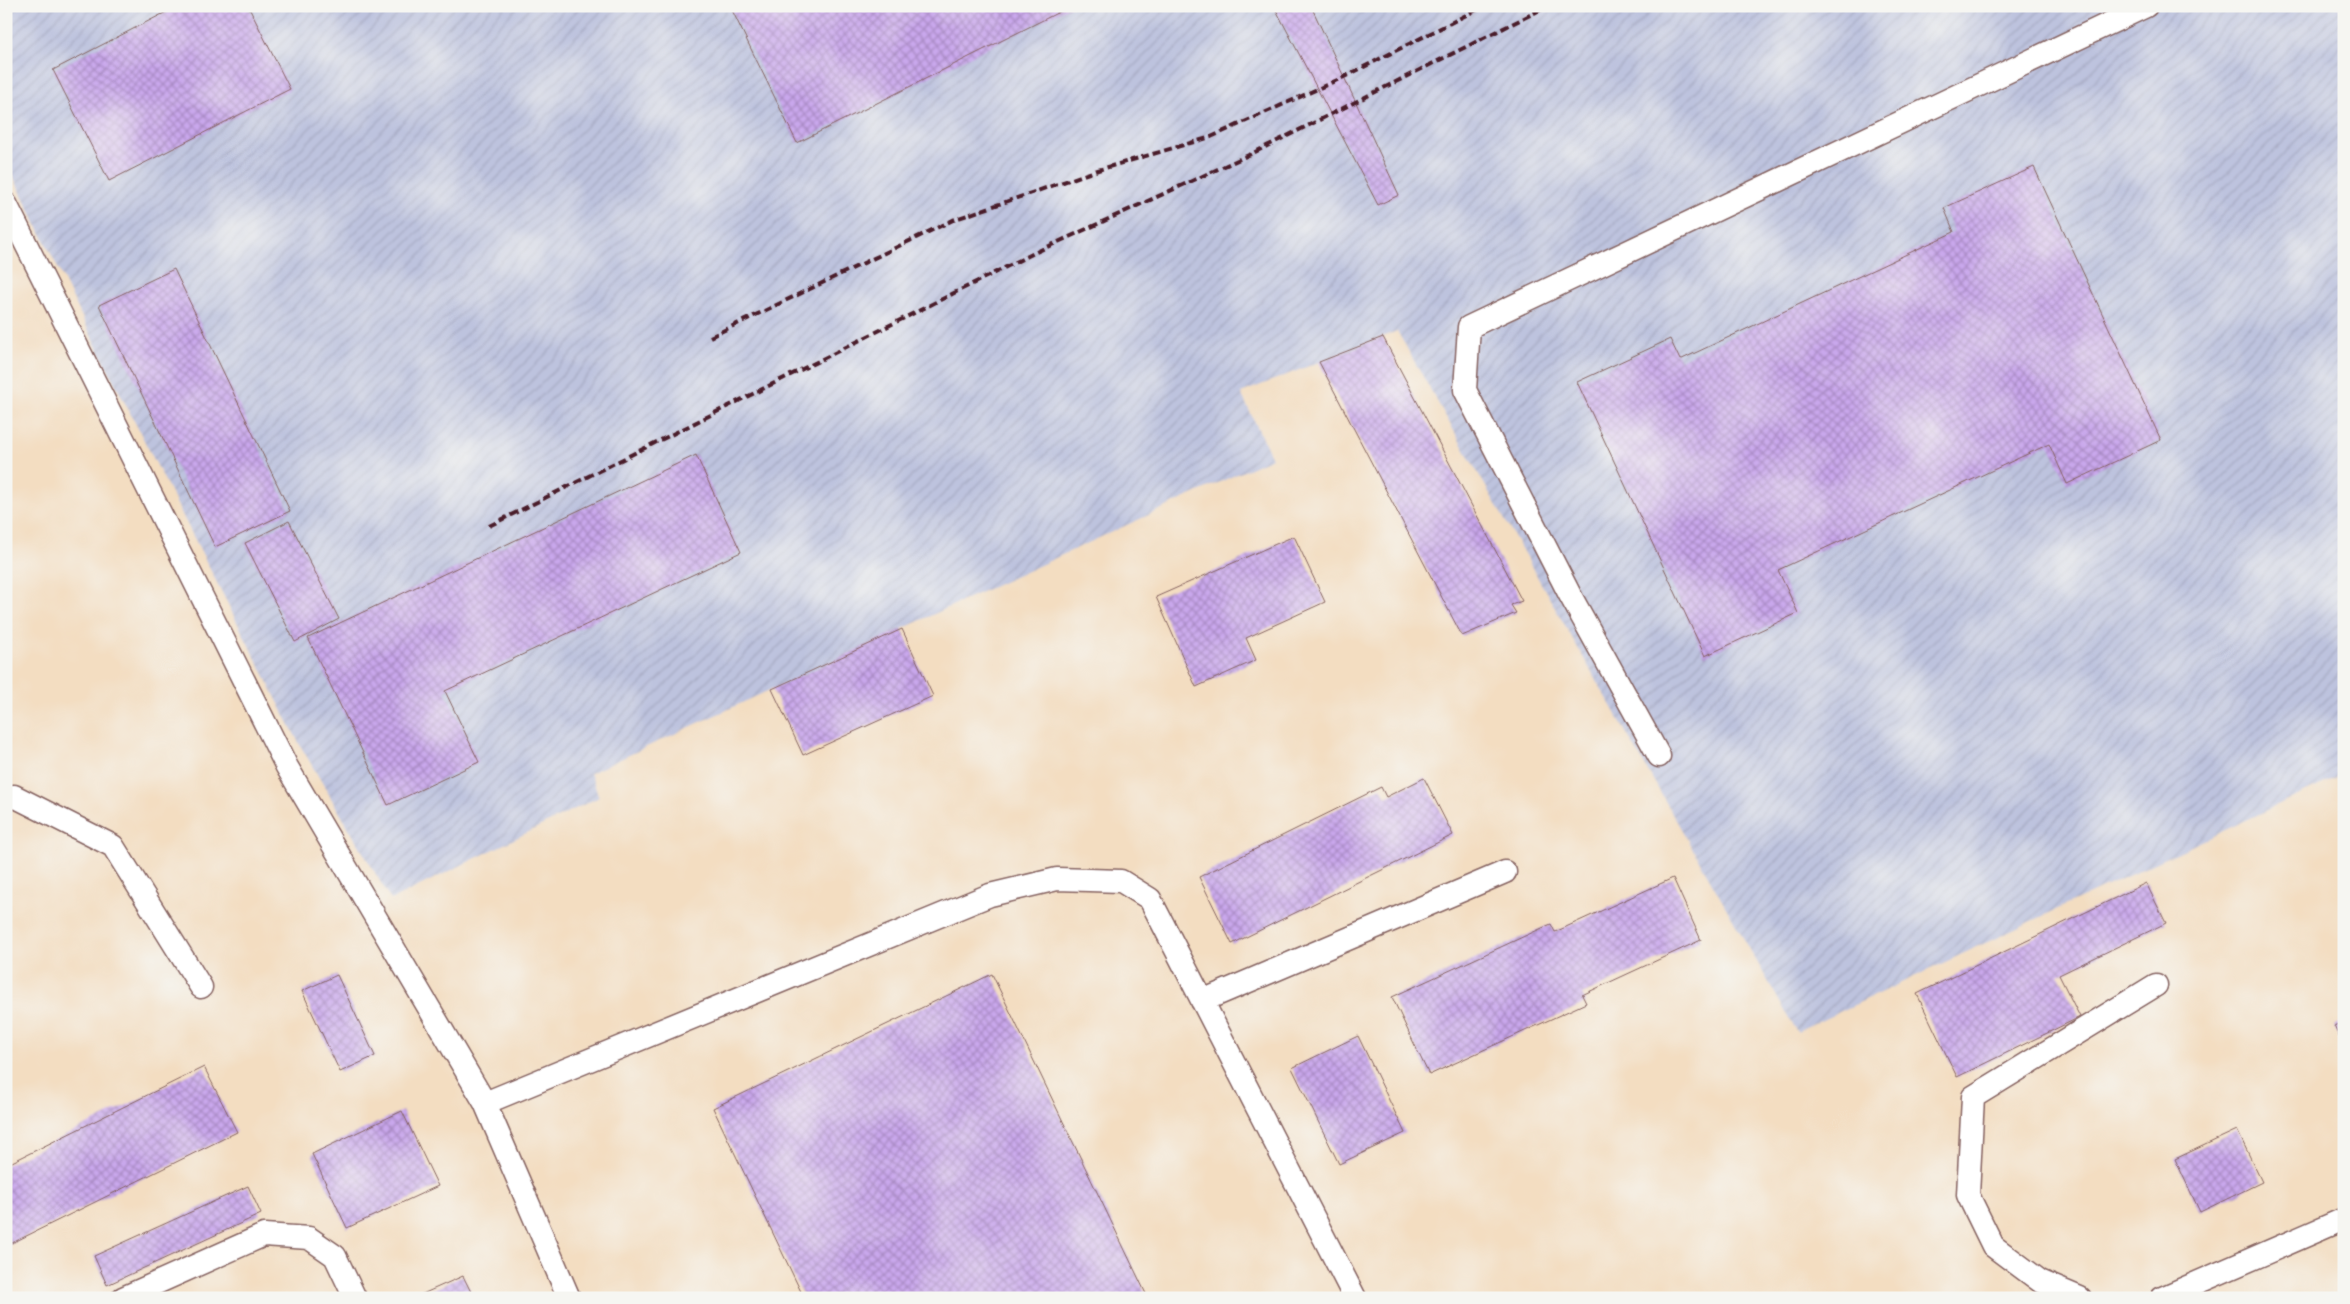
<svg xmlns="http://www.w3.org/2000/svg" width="2350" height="1304" font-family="Pangolin,sans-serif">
	<defs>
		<pattern id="industrial-furrows" width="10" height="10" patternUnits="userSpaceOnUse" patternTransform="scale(1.25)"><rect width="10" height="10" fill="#bdc3de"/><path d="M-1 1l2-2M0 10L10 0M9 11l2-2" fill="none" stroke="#a4a7bf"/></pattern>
		<pattern id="building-cross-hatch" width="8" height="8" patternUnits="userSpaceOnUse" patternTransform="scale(1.25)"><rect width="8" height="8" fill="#c9a7ec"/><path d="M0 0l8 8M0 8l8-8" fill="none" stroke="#a587bf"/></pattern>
	</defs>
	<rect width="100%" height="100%" fill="#f6f6f2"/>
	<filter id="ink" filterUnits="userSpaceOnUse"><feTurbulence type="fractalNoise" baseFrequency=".02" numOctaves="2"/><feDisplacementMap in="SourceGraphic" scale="10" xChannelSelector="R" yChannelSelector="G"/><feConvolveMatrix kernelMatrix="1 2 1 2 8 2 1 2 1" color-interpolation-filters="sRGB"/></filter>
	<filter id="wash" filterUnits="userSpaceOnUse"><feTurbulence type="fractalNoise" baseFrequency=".0096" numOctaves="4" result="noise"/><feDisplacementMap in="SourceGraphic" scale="20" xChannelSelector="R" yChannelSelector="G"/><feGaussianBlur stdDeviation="1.12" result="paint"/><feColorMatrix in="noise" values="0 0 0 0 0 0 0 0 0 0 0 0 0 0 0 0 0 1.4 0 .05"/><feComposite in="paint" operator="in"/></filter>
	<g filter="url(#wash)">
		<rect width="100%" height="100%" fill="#f3ddc1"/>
		<path fill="url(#industrial-furrows)" d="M 6,6 L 2344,6 L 2344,774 L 1797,1032 L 1397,331 L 1241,393 L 1272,458 L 590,773 L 599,797 L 391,900 L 300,745 L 104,362 L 6,162 Z"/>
		<g id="blocks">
			<path fill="url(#building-cross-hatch)" d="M 178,6 L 248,6 L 290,89 L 109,181 L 53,70 Z
				M 730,6 L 1071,6 L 797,143 Z
				M 1274,6 L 1311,6 L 1399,195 L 1378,205 Z
				M 2034,167 L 2161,440 L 2067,484 L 2049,444 L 1778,570 L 1798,613 L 1705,656 L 1577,382 L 1670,339 L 1680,360 L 1954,232 L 1944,208 Z
				M 174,269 L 290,511 L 215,547 L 99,305 Z
				M 1383,337 L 1522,601 L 1511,605 L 1516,613 L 1462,636 L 1319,362 Z
				M 696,455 L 741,552 L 445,691 L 479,762 L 388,805 L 308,638 Z
				M 289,521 L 339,619 L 295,642 L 245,543 Z
				M 1294,536 L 1325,602 L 1246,638 L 1256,660 L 1196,687 L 1156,597 Z
				M 902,629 L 933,696 L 803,755 L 772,689 Z
				M 1424,778 L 1453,835 L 1232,944 L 1199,877 L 1381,787 L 1386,797 Z
				M 1673,878 L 1701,940 L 1582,995 L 1586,1003 L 1429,1075 L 1392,997 L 1551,924 L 1555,932 Z
				M 2146,883 L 2166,923 L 2059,975 L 2080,1017 L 1957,1077 L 1917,994 Z
				M 992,974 L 1148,1298 L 804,1298 L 713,1108 Z
				M 337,975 L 375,1056 L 340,1072 L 302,991 Z
				M 2344,1021 L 2344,1047 L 2334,1026 Z
				M 1358,1036 L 1405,1133 L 1339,1164 L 1292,1068 Z
				M 204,1067 L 237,1132 L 6,1246 L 6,1165 Z
				M 402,1111 L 438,1186 L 347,1228 L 312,1154 Z
				M 2237,1130 L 2262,1182 L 2200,1212 L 2175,1159 Z
				M 248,1186 L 261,1214 L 107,1285 L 94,1256 Z
				M 463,1276 L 474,1298 L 419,1298 L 418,1296 Z"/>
		</g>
	</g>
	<g filter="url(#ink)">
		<use href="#blocks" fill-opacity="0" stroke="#856260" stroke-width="1"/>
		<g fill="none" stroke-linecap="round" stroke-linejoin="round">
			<g stroke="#856260" stroke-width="25">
				<path id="service" d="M 6,204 L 287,767 L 485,1103 L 990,895 L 1057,879 L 1121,881 L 1150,899 L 1355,1298
					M 1659,756 L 1570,595 L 1465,390 L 1469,327 L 2146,6
					M 6,800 L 14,796 L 113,846 L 201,987
					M 1202,1001 L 1505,872
					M 485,1103 L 569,1298
					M 123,1298 L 264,1235 L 309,1238 L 335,1256 L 355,1298
					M 2080,1298 L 2040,1281 L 1993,1246 L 1968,1195 L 1973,1097 L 2156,985
					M 2162,1298 L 2344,1219"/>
			</g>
			<use href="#service" stroke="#fff" stroke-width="22"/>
			<path stroke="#4a1f2b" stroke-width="4" stroke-dasharray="8 4" stroke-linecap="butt" d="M 710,337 L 953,220 L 1098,170 L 1211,137 L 1344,77 L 1484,6
				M 489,526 L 1034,253 L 1253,153 L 1548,6"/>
		</g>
	</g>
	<rect width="2350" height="1304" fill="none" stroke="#f6f6f2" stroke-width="25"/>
</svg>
